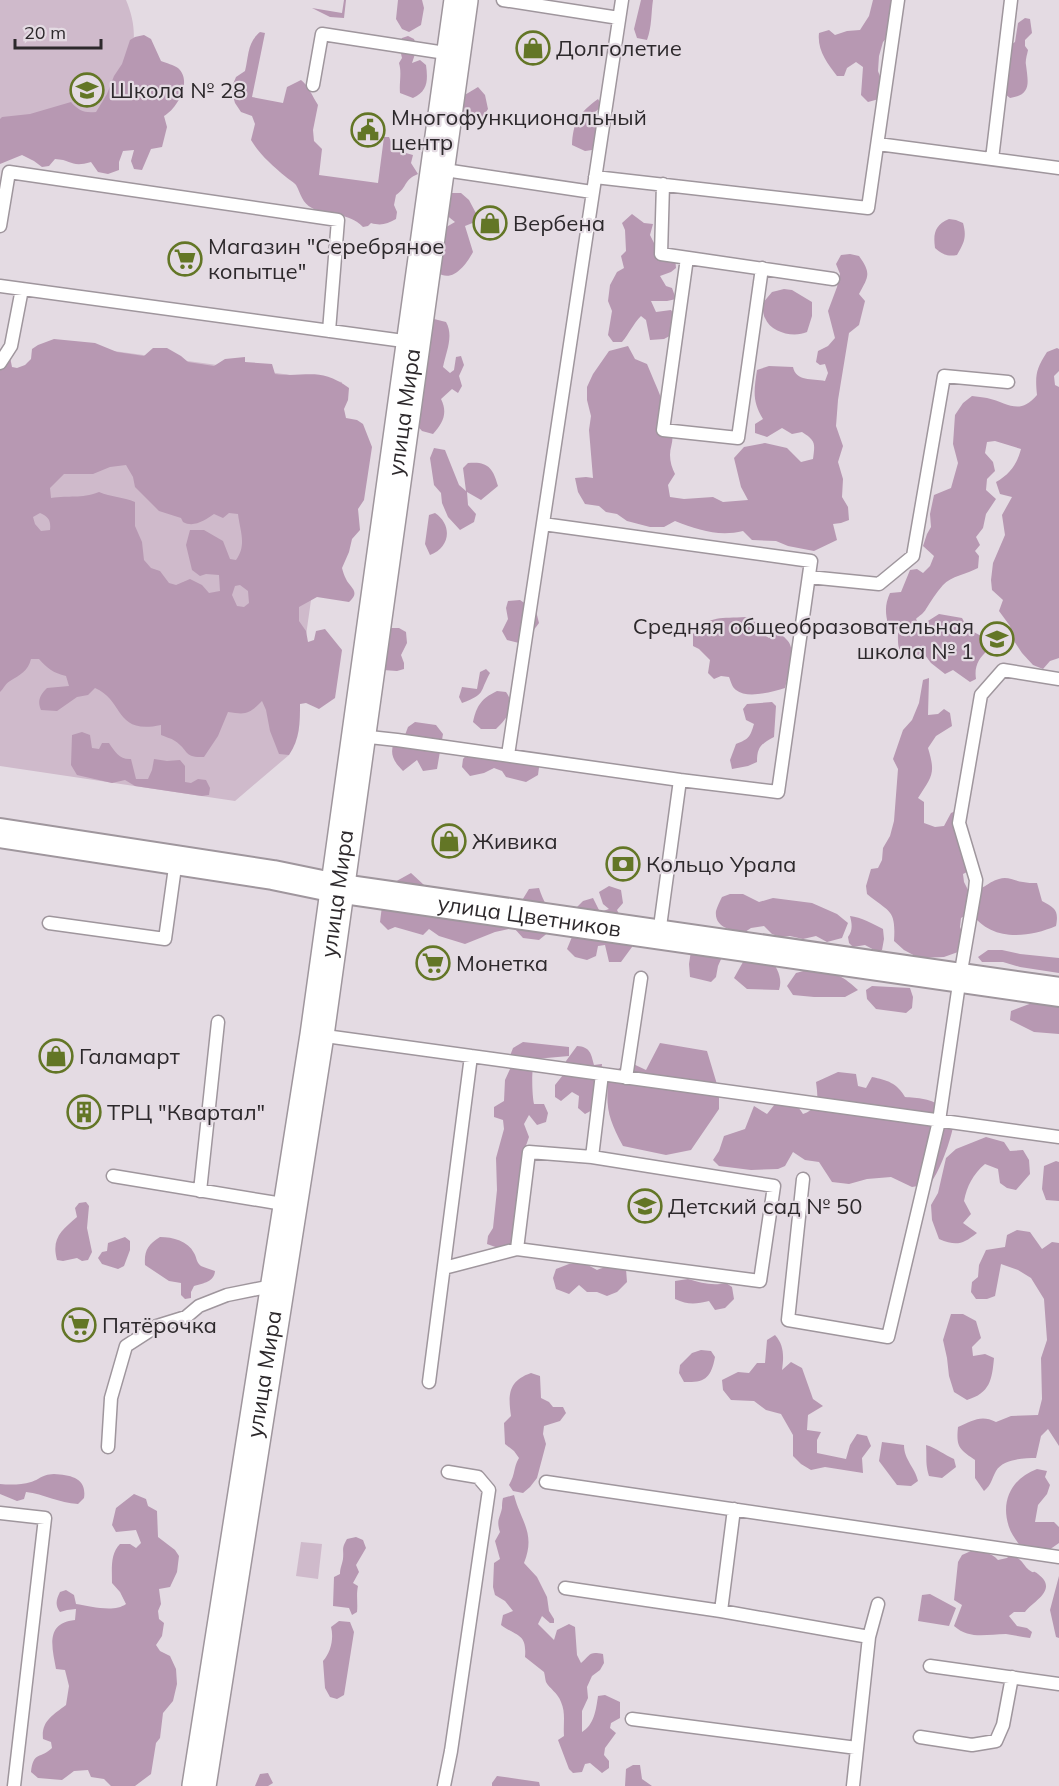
<svg xmlns="http://www.w3.org/2000/svg" width="1059" height="1786" font-family="Mulish,sans-serif">
	<rect width="100%" height="100%" fill="#e4dbe3"/>
	<path fill="#cfbacb" d="M 0,0 L 126,0 C 147,50 122,76 97,118 L 0,124 Z
		M 47,342 L 342,382 L 289,755 L 235,801 L 0,766 L 0,415 Z
		M 301,1542 L 322,1544 L 318,1579 L 296,1576 Z"/>
	<path fill="#b798b2" fill-rule="evenodd" d="M 344,0 L 346,0 L 344,18 L 330,17 L 312,8 L 342,13 Z
		M 398,0 L 422,0 L 424,8 L 421,25 L 409,32 L 402,29 L 396,19 Z
		M 641,0 L 653,0 C 651,13 652,27 647,40 L 637,38 L 634,29 Z
		M 873,0 L 891,0 L 894,11 L 894,29 L 883,42 L 879,56 L 878,71 L 882,82 L 879,99 L 868,102 L 861,95 L 863,67 L 856,62 L 847,68 L 844,76 L 837,76 C 827,63 817,50 819,33 L 829,30 L 835,35 L 847,31 L 860,30 L 869,16 Z
		M 1025,18 L 1030,19 L 1032,33 L 1025,40 L 1025,46 L 1028,50 C 1027,55 1025,61 1026,65 C 1028,82 1032,95 1010,98 L 1005,94 L 1009,46 L 1015,42 L 1018,23 Z
		M 260,32 L 265,33 L 252,97 L 283,103 L 287,87 L 301,80 C 309,86 312,96 318,105 L 313,130 L 314,141 L 322,149 L 319,175 L 378,183 L 384,137 L 389,137 L 395,150 L 413,155 L 411,163 L 418,174 C 403,180 408,187 396,195 L 394,205 L 397,212 L 396,219 C 387,224 381,226 371,223 L 368,226 L 363,227 C 348,211 329,218 312,208 C 302,203 301,194 296,185 C 294,182 289,180 286,177 C 272,165 260,155 251,140 L 255,124 L 252,116 L 241,112 L 235,103 L 231,89 L 236,77 L 245,71 C 249,55 247,43 260,32 Z
		M 144,35 L 151,39 L 161,61 C 166,63 174,65 178,68 C 193,81 177,109 164,116 L 167,127 L 162,147 L 151,149 L 142,170 L 134,169 L 131,161 L 134,150 L 123,151 L 119,162 L 119,170 L 108,174 L 98,172 L 91,162 C 71,168 73,160 55,159 L 49,166 L 42,167 L 34,161 L 22,155 L 0,164 L 0,119 L 2,117 L 30,114 L 71,102 C 79,111 84,113 96,112 L 107,94 L 114,76 L 122,64 L 130,40 L 135,37 Z
		M 408,36 L 414,39 L 417,48 L 412,63 L 420,60 L 426,65 C 428,80 428,91 413,98 L 400,93 C 399,82 402,73 399,63 L 402,58 L 399,45 L 402,38 Z
		M 478,87 L 485,95 L 488,109 L 480,121 L 466,120 L 459,108 L 463,96 Z
		M 598,99 L 602,106 L 595,112 L 598,120 L 599,149 L 585,151 L 572,145 C 573,122 579,113 598,99 Z
		M 451,193 L 461,193 L 469,200 L 478,217 L 475,222 L 465,226 L 473,252 C 466,265 452,284 437,272 L 436,233 L 455,222 L 445,214 L 444,198 Z
		M 632,214 L 644,223 L 653,224 L 650,235 L 655,245 L 675,256 L 676,268 L 671,272 L 660,276 L 666,286 L 672,288 L 676,299 L 667,301 L 651,301 L 656,312 L 671,310 L 678,320 L 677,332 L 664,339 L 650,340 L 646,320 L 641,316 C 633,324 629,334 622,342 L 613,342 L 608,335 L 612,311 L 608,301 L 610,285 L 617,272 L 624,268 L 621,256 L 626,251 L 625,230 L 622,223 Z
		M 949,219 L 956,220 L 963,223 C 967,237 964,243 957,255 C 947,257 942,254 935,248 C 933,233 935,225 949,219 Z
		M 850,254 L 859,256 C 872,274 868,277 859,294 L 865,301 L 859,325 L 849,333 L 838,400 L 836,426 L 843,446 L 838,462 L 843,479 L 842,497 L 848,507 L 849,520 L 841,523 L 833,524 L 837,540 L 814,551 L 788,546 L 776,541 L 752,540 L 743,531 C 719,537 698,530 675,521 L 664,527 L 650,527 L 627,521 L 617,514 L 606,512 L 599,506 L 585,504 L 578,492 L 575,478 L 586,477 L 593,478 L 589,430 L 591,416 L 587,400 L 587,387 L 593,374 L 609,351 L 628,346 L 635,359 L 647,364 C 656,386 667,409 672,432 C 674,441 670,447 670,455 C 670,462 672,468 675,474 L 668,485 L 670,497 L 684,499 L 713,497 L 723,502 L 748,500 L 741,487 L 734,458 L 744,447 L 765,443 L 787,448 L 801,462 L 813,459 C 815,443 816,441 802,432 L 792,434 L 782,428 L 767,437 L 755,433 L 755,424 L 763,419 C 752,401 754,391 757,370 L 769,366 L 793,367 C 796,382 812,378 825,381 L 828,373 L 825,364 L 820,365 L 816,362 L 818,351 L 828,346 L 835,338 L 828,311 L 837,287 L 840,274 L 836,264 L 841,255 Z
		M 784,289 L 792,290 L 812,302 L 812,316 L 807,332 C 794,338 771,333 765,318 C 763,315 763,308 762,304 L 772,292 Z
		M 434,319 L 446,322 C 454,336 446,352 443,367 L 450,373 L 454,370 L 456,357 L 461,356 L 464,365 L 459,376 L 462,386 L 458,393 L 452,389 L 441,399 C 448,413 443,423 433,434 L 422,431 L 414,422 L 428,324 Z
		M 54,339 L 95,343 L 117,352 L 144,356 L 153,348 L 167,348 L 181,356 L 188,362 L 214,366 L 225,359 L 245,357 L 245,362 L 272,364 L 275,374 C 306,378 319,366 349,388 L 348,400 L 344,409 L 346,418 L 357,420 L 363,424 L 372,447 L 364,500 L 358,509 L 360,530 L 352,539 L 349,552 L 342,568 C 343,572 344,575 346,579 C 350,588 361,591 349,602 L 317,597 L 299,607 L 299,621 L 306,631 L 308,642 L 314,640 L 316,631 L 325,629 L 342,650 L 335,698 L 319,709 L 306,703 L 300,704 C 300,723 300,739 289,755 L 279,754 L 270,731 L 266,710 L 262,701 C 249,714 247,715 228,712 L 218,736 L 204,757 C 183,758 189,750 175,741 C 171,738 165,737 161,735 L 161,725 C 114,735 125,701 95,688 L 88,695 L 77,697 L 57,711 L 41,710 C 37,701 40,695 47,688 L 69,686 L 66,676 C 53,673 47,668 39,659 L 31,659 C 28,671 20,675 10,681 C 6,683 4,688 0,692 L 0,354 L 10,357 L 12,367 L 17,368 L 25,365 L 31,359 L 32,349 L 38,345 ZM 126,465 L 133,477 L 135,487 L 159,511 L 181,518 L 183,522 C 194,528 205,520 214,514 L 223,518 L 229,513 L 238,514 C 240,531 247,545 236,560 L 230,559 L 223,541 L 204,530 L 190,530 L 186,545 L 192,570 L 200,576 L 206,574 L 219,575 L 220,591 L 209,593 L 202,585 L 190,579 L 176,585 L 169,583 L 160,571 L 151,568 L 144,560 L 142,542 L 135,526 L 135,502 C 123,497 111,497 99,492 C 80,499 70,495 51,498 L 50,488 L 64,474 L 93,474 L 110,467 ZM 40,513 C 49,517 51,521 50,530 L 41,531 L 35,524 L 33,517 ZM 240,585 L 248,591 L 249,603 L 244,607 L 237,606 L 232,595 L 235,586 Z
		M 1057,348 L 1059,349 L 1059,371 L 1054,376 L 1055,385 L 1059,387 L 1059,658 L 1050,661 L 1043,669 L 1033,665 L 1022,653 L 1012,638 L 1010,626 L 999,611 L 1003,600 L 992,590 L 991,580 L 993,563 L 1005,535 L 1002,515 L 1012,497 L 1000,494 L 996,482 C 1010,474 1017,464 1021,449 L 995,441 L 987,442 L 985,453 L 993,462 L 995,471 L 987,479 L 986,490 L 996,499 L 986,514 L 983,528 L 976,537 L 980,545 L 975,551 L 979,556 L 978,568 C 967,574 951,576 943,585 C 936,593 931,601 926,609 C 924,613 919,616 916,619 L 920,626 L 939,614 L 962,618 L 968,629 L 985,638 L 988,650 C 979,658 974,666 976,679 L 970,682 L 953,670 L 945,674 L 931,663 L 922,651 L 915,659 C 896,654 898,647 898,630 L 888,624 C 885,612 885,604 890,593 L 901,592 L 910,570 L 917,569 L 923,573 L 930,566 L 934,556 L 923,546 L 927,534 L 931,527 L 930,514 L 934,495 L 951,488 L 958,463 L 953,444 L 955,415 L 963,403 L 972,396 C 977,397 983,397 987,398 C 1009,403 1019,416 1037,395 C 1035,375 1036,369 1047,352 Z
		M 434,448 L 445,450 L 459,485 L 466,491 L 463,468 L 468,463 C 488,461 493,468 498,486 L 481,500 L 467,492 L 468,505 L 476,514 L 474,522 L 460,530 L 448,517 L 442,503 L 441,493 L 434,485 L 430,458 Z
		M 435,513 C 453,525 450,548 430,555 L 425,544 L 429,515 Z
		M 520,600 L 536,611 L 539,623 L 533,631 L 519,643 L 507,640 L 502,631 L 508,619 L 506,608 L 508,601 Z
		M 746,617 L 755,622 L 761,633 L 769,638 L 777,633 C 780,635 784,636 786,639 C 798,649 788,675 785,688 C 772,692 747,699 736,690 C 732,687 731,682 729,677 L 721,676 L 714,679 L 708,673 L 710,660 L 699,649 L 693,646 L 693,634 C 712,614 720,619 746,617 Z
		M 388,628 L 399,628 L 406,632 L 407,643 L 401,655 L 404,663 L 404,669 L 397,671 L 383,670 Z
		M 486,669 L 490,673 C 479,693 486,694 462,703 L 459,697 L 462,687 L 477,689 L 480,672 Z
		M 929,678 L 928,715 L 938,714 L 944,709 L 950,713 L 952,726 L 936,736 L 928,748 C 936,774 932,776 918,798 L 924,802 L 924,823 L 935,827 L 944,826 L 951,813 L 962,808 L 969,871 L 963,874 L 964,882 L 968,890 C 985,891 985,883 999,879 C 1008,876 1014,881 1023,882 C 1027,883 1032,883 1037,883 L 1042,901 C 1055,908 1059,910 1056,926 C 1028,938 990,942 971,912 L 961,918 L 960,927 L 966,942 L 958,952 L 944,957 L 919,958 L 904,950 L 894,941 C 896,909 890,913 867,894 L 866,886 L 871,869 L 878,868 L 882,860 L 883,848 L 890,836 L 894,821 L 898,769 L 893,759 L 903,730 L 912,720 L 919,703 L 923,680 Z
		M 497,691 L 506,692 C 517,707 507,718 496,729 L 481,729 L 473,722 C 477,705 481,699 497,691 Z
		M 772,702 L 776,706 L 774,737 C 761,744 757,747 757,762 L 748,766 L 732,769 L 730,760 L 736,744 C 749,739 750,737 754,724 L 746,720 L 743,709 L 747,704 Z
		M 415,722 L 436,725 L 443,734 L 437,769 L 423,771 L 417,760 L 403,771 C 390,758 389,750 398,734 L 405,735 L 408,727 Z
		M 82,732 L 90,735 L 92,748 L 99,749 L 102,743 L 109,743 C 115,752 120,760 131,759 L 136,779 L 148,779 L 152,770 L 154,759 L 167,761 L 180,760 L 185,766 L 185,782 L 191,783 L 198,779 L 206,780 L 210,788 L 209,795 L 202,796 L 135,786 L 125,780 L 112,783 L 77,775 L 71,765 L 72,735 Z
		M 509,748 L 536,753 L 540,760 L 538,775 L 526,782 L 506,777 L 502,771 L 494,768 L 484,773 L 470,776 L 462,767 L 463,759 L 471,750 L 497,754 Z
		M 411,873 L 424,885 L 454,890 L 464,899 L 521,902 L 529,889 L 539,888 C 543,902 552,913 555,927 L 539,940 L 523,938 L 514,928 L 495,932 L 465,944 L 439,936 L 429,929 L 423,935 L 395,927 L 388,930 L 380,922 L 382,906 L 393,883 Z
		M 609,886 L 621,890 L 623,903 L 617,910 L 621,918 L 635,931 L 632,947 L 621,962 L 609,962 L 605,945 L 598,946 L 596,956 L 587,960 L 575,957 L 567,949 L 574,932 L 574,910 L 583,901 L 593,898 L 600,912 L 609,909 L 603,904 L 599,892 Z
		M 730,894 L 743,894 L 759,902 L 773,898 L 812,903 L 837,914 L 848,923 L 842,938 L 827,942 L 816,936 L 803,939 L 790,936 L 781,937 L 772,934 L 764,926 L 751,928 L 745,932 C 733,931 714,928 716,911 C 717,907 720,901 722,897 Z
		M 850,916 C 861,917 873,924 883,929 L 884,939 L 882,950 L 878,952 L 865,945 L 853,947 L 849,943 L 848,937 C 853,930 852,924 850,916 Z
		M 988,950 L 1002,950 L 1020,954 L 1059,958 L 1059,973 L 1020,967 L 1003,962 L 982,962 L 978,957 Z
		M 691,951 L 722,957 L 718,966 L 716,977 L 711,982 L 690,977 L 689,964 Z
		M 770,958 C 777,968 783,978 779,990 L 747,989 L 734,978 L 743,962 Z
		M 807,970 C 831,971 840,973 858,990 L 845,997 L 814,997 L 793,995 L 787,986 L 796,973 Z
		M 872,986 L 910,988 L 913,997 L 912,1008 L 906,1013 L 876,1009 L 867,999 L 866,990 Z
		M 1040,1000 L 1051,1000 L 1059,1006 L 1059,1034 L 1034,1032 L 1010,1020 L 1011,1011 Z
		M 523,1042 L 569,1047 L 569,1056 L 535,1059 C 531,1067 532,1095 534,1104 L 544,1104 L 548,1113 L 546,1122 L 537,1125 L 529,1115 L 524,1124 L 529,1137 L 522,1157 L 511,1244 L 501,1249 L 487,1244 L 488,1236 L 493,1228 L 497,1190 L 496,1158 L 504,1129 L 503,1120 L 494,1117 L 494,1107 L 504,1101 L 505,1080 L 510,1069 L 508,1061 L 513,1048 Z
		M 660,1043 L 707,1051 L 719,1091 L 719,1109 L 691,1150 L 666,1155 L 623,1146 C 608,1118 605,1107 609,1075 L 629,1062 L 646,1070 Z
		M 577,1046 C 590,1047 591,1053 594,1065 L 602,1064 L 598,1107 L 585,1114 L 578,1108 L 579,1096 L 572,1092 L 561,1101 L 555,1097 L 555,1085 L 567,1070 L 566,1061 Z
		M 838,1072 L 856,1074 L 858,1086 L 866,1088 L 872,1077 C 887,1080 897,1083 905,1097 C 916,1098 934,1098 941,1108 C 946,1114 948,1118 954,1123 C 950,1142 941,1169 930,1184 L 912,1187 L 891,1177 L 867,1179 L 849,1184 L 832,1182 L 819,1162 L 805,1160 L 793,1152 L 785,1166 L 778,1169 L 751,1170 L 719,1166 L 713,1160 L 719,1151 L 724,1136 L 745,1129 L 754,1106 L 767,1114 L 779,1099 C 791,1100 797,1104 803,1114 C 820,1108 818,1098 816,1082 Z
		M 986,1137 L 1004,1142 L 1010,1151 L 1023,1150 L 1029,1160 L 1030,1174 L 1016,1190 L 1007,1188 L 1000,1183 L 998,1169 L 985,1164 C 973,1174 967,1186 964,1201 L 971,1214 L 963,1223 L 977,1233 C 962,1245 956,1246 939,1239 L 932,1220 L 931,1205 L 938,1193 L 946,1158 L 956,1149 Z
		M 1056,1161 L 1059,1162 L 1059,1201 L 1046,1200 L 1042,1189 L 1044,1166 Z
		M 86,1202 L 89,1206 L 87,1228 L 92,1252 L 88,1260 L 82,1261 L 77,1258 L 63,1261 L 57,1260 C 51,1238 62,1230 77,1217 L 75,1208 L 79,1203 Z
		M 1017,1230 L 1030,1232 L 1042,1249 L 1052,1242 L 1059,1243 L 1059,1446 L 1048,1429 L 1041,1436 L 1036,1458 C 1024,1458 1003,1459 996,1471 C 991,1480 992,1484 984,1491 L 975,1478 L 975,1460 C 959,1449 956,1447 958,1427 C 972,1421 981,1414 996,1422 L 1011,1416 L 1038,1415 L 1042,1399 L 1041,1358 L 1047,1340 L 1044,1299 L 1031,1278 L 1018,1270 L 1001,1264 L 995,1296 L 987,1299 L 976,1299 L 971,1292 L 972,1282 L 978,1277 L 979,1265 L 986,1250 L 1005,1247 L 1007,1235 Z
		M 125,1237 L 130,1241 L 130,1250 L 124,1266 L 118,1269 L 102,1264 L 98,1258 L 102,1252 L 107,1251 L 108,1243 Z
		M 160,1237 C 173,1237 188,1241 194,1253 C 197,1258 196,1262 201,1266 C 205,1268 210,1269 215,1271 C 214,1282 204,1283 194,1286 L 191,1292 L 191,1298 L 185,1299 L 181,1295 L 181,1283 L 169,1281 L 145,1265 C 144,1250 148,1245 160,1237 Z
		M 584,1263 L 597,1270 C 606,1266 616,1266 626,1269 L 627,1282 L 617,1292 L 607,1296 L 597,1292 L 587,1292 L 579,1285 L 569,1294 L 556,1289 L 553,1278 L 556,1269 L 569,1264 Z
		M 688,1279 C 702,1283 712,1286 726,1283 L 732,1287 L 734,1299 L 725,1308 L 715,1310 L 709,1301 C 696,1304 688,1305 675,1299 L 675,1281 Z
		M 951,1314 L 963,1314 L 976,1321 L 981,1338 L 972,1347 L 973,1356 L 985,1354 L 994,1358 C 992,1380 990,1393 967,1400 L 954,1392 L 949,1376 L 947,1358 L 943,1340 Z
		M 775,1335 C 784,1345 784,1356 782,1370 L 791,1362 L 802,1368 L 813,1399 L 823,1406 L 808,1415 L 807,1430 L 821,1432 L 817,1440 L 817,1453 L 846,1459 L 850,1445 L 857,1434 L 867,1436 L 871,1446 L 862,1458 L 863,1473 L 825,1467 L 811,1470 L 801,1464 L 793,1456 L 793,1435 L 781,1414 L 766,1410 L 754,1401 L 731,1400 L 723,1390 L 722,1380 L 738,1372 L 749,1373 L 757,1363 L 765,1363 L 767,1340 Z
		M 701,1350 L 711,1351 L 715,1357 C 711,1378 705,1383 684,1382 L 679,1373 L 680,1365 L 692,1353 Z
		M 531,1373 L 540,1376 L 541,1398 L 549,1402 L 553,1407 L 563,1407 L 566,1413 L 560,1421 L 544,1426 L 543,1434 L 546,1444 L 537,1478 L 530,1487 L 523,1493 L 513,1491 L 509,1485 C 516,1473 513,1468 519,1458 L 514,1451 L 505,1444 L 504,1423 L 511,1416 C 508,1395 508,1381 531,1373 Z
		M 882,1442 L 904,1445 C 904,1460 915,1467 918,1481 L 911,1486 L 897,1485 L 879,1461 Z
		M 926,1445 C 937,1448 944,1455 954,1459 L 956,1467 L 942,1478 L 929,1476 C 925,1463 927,1458 926,1445 Z
		M 1037,1469 L 1047,1471 L 1045,1477 L 1050,1485 L 1047,1494 L 1038,1505 L 1035,1522 L 1054,1522 L 1059,1527 L 1059,1543 L 1049,1550 L 1021,1547 C 1017,1541 1011,1534 1009,1527 C 1000,1501 1012,1478 1037,1469 Z
		M 54,1474 C 71,1475 87,1478 84,1498 L 78,1504 C 59,1503 44,1494 26,1492 L 24,1499 L 17,1501 L 0,1494 L 0,1484 C 10,1485 21,1485 31,1482 C 41,1479 40,1475 54,1474 Z
		M 134,1494 L 146,1499 L 148,1506 L 157,1511 L 158,1537 L 175,1550 L 179,1556 L 177,1572 L 170,1587 L 159,1589 L 161,1604 L 158,1611 L 159,1619 L 164,1623 L 162,1636 L 156,1645 L 160,1651 L 170,1656 L 176,1669 L 177,1684 L 173,1701 L 163,1713 L 160,1738 L 156,1743 L 151,1774 L 135,1786 L 111,1786 L 104,1779 L 91,1777 L 88,1770 L 74,1771 L 62,1780 L 38,1778 L 31,1772 C 33,1751 41,1759 52,1748 L 51,1742 L 43,1739 C 41,1721 53,1715 66,1705 L 69,1686 L 65,1670 L 56,1669 C 52,1647 45,1623 75,1620 L 76,1609 L 67,1610 L 60,1612 C 55,1605 56,1600 60,1592 L 66,1590 L 74,1595 L 76,1604 C 90,1606 114,1613 126,1604 L 120,1592 L 112,1583 C 112,1569 110,1554 120,1544 L 130,1544 L 136,1548 L 141,1543 L 136,1530 L 116,1532 L 112,1525 L 116,1508 Z
		M 514,1495 C 521,1522 536,1533 524,1563 L 537,1577 L 547,1597 L 549,1611 L 554,1619 L 554,1623 L 550,1623 L 542,1616 L 538,1624 L 554,1640 L 557,1630 L 569,1624 L 575,1627 L 577,1655 L 581,1663 C 591,1655 588,1651 603,1654 L 604,1663 L 600,1670 L 592,1676 L 587,1687 L 588,1698 L 582,1711 L 582,1732 C 594,1725 596,1710 598,1696 L 605,1695 L 620,1702 L 620,1718 L 611,1723 L 610,1728 L 616,1733 L 605,1748 L 604,1755 L 609,1761 L 609,1768 L 602,1773 L 590,1763 L 585,1764 L 582,1772 L 573,1773 L 569,1769 L 558,1740 L 564,1736 C 563,1724 566,1713 561,1702 C 558,1693 549,1688 546,1682 C 545,1679 545,1675 544,1672 L 525,1657 C 527,1633 517,1637 501,1625 L 503,1615 L 513,1611 L 505,1601 L 495,1595 L 493,1587 L 494,1563 L 500,1559 L 495,1541 L 500,1532 C 496,1520 500,1518 502,1508 C 502,1505 502,1502 503,1498 Z
		M 356,1537 L 363,1540 L 366,1548 L 356,1565 L 359,1572 L 353,1583 L 358,1586 C 356,1595 358,1603 357,1612 L 352,1615 L 349,1608 L 333,1606 L 334,1577 L 340,1574 C 340,1568 342,1565 343,1559 C 344,1549 341,1549 347,1539 Z
		M 971,1551 C 981,1551 991,1552 998,1560 L 1007,1558 L 1011,1554 C 1013,1556 1017,1557 1019,1559 C 1023,1562 1025,1567 1029,1570 C 1036,1575 1031,1569 1038,1574 C 1059,1590 1033,1601 1025,1612 L 1014,1612 L 1009,1616 L 1017,1626 L 1027,1628 L 1032,1632 L 1030,1638 C 1022,1637 1014,1635 1006,1634 C 987,1634 970,1640 954,1626 L 962,1605 L 954,1600 L 958,1562 L 962,1555 Z
		M 1059,1576 L 1059,1638 L 1056,1637 L 1050,1610 Z
		M 930,1594 L 956,1608 L 949,1626 L 918,1621 L 922,1595 Z
		M 339,1621 L 350,1622 L 354,1632 L 344,1695 L 337,1699 L 330,1697 L 325,1688 L 323,1661 C 331,1652 334,1638 331,1627 Z
		M 633,1765 L 640,1765 L 642,1779 L 652,1786 L 625,1786 L 626,1769 Z
		M 268,1773 L 273,1783 L 268,1786 L 255,1786 L 260,1774 Z
		M 497,1776 L 539,1782 L 540,1786 L 492,1786 L 492,1783 Z"/>
	<g fill="none" stroke-linecap="round" stroke-linejoin="round">
		<g stroke="#9f969d" stroke-width="15">
			<path id="service" d="M 503,0 L 619,18
				M 313,85 L 322,34 L 452,54
				M 878,144 L 1059,168
				M 992,159 L 1011,0
				M 438,169 L 592,192
				M 595,177 L 868,208 L 898,0
				M 663,184 L 661,254 L 833,279
				M 0,226 L 9,172 L 338,220 L 329,331
				M 687,258 L 663,430 L 738,438 L 762,268
				M 0,286 L 411,342
				M 0,363 L 11,346 L 22,289
				M 543,524 L 811,561 L 778,792 L 680,780
				M 809,577 L 879,584 L 913,556 L 944,376 L 1008,382
				M 360,736 L 397,740 L 680,780 L 659,934
				M 508,755 L 622,0
				M 49,923 L 165,939 L 176,860
				M 318,1035 L 1059,1137
				M 626,1078 L 641,978
				M 592,1157 L 529,1152 L 517,1249 L 760,1281 L 774,1186 L 592,1157 L 602,1074
				M 113,1176 L 289,1205
				M 803,1179 L 788,1320 L 888,1337 L 939,1121 L 960,977 L 975,890 L 976,880 L 959,823 L 981,695 L 1003,670 L 1059,679
				M 200,1191 L 218,1022
				M 444,1268 L 517,1249
				M 429,1382 L 471,1056
				M 108,1447 L 111,1398 L 126,1346 L 157,1326 L 186,1317 L 199,1306 L 227,1295 L 277,1285
				M 546,1482 L 1059,1557
				M 0,1513 L 45,1518 L 14,1786
				M 565,1588 L 721,1611 L 734,1509
				M 721,1611 L 869,1637
				M 930,1666 L 1059,1684
				M 632,1719 L 857,1748
				M 920,1737 L 972,1745 L 996,1741 L 1003,1725 L 1012,1677
				M 444,1786 L 451,1751 L 489,1490 L 478,1477 L 448,1472
				M 853,1786 L 869,1637 L 878,1604"/>
		</g>
		<g stroke="#9f969d" stroke-width="32">
			<g id="tertiary">
				<path id="s1" d="M 0,833 L 273,875 L 336,888 L 1059,992"/>
			</g>
		</g>
		<g stroke="#9f969d" stroke-width="36">
			<g id="secondary">
				<path id="s2" d="M 199,1786 L 317,1035 L 461,0"/>
			</g>
		</g>
		<use href="#service" stroke="#fff" stroke-width="12"/>
		<use href="#tertiary" stroke="#fff" stroke-width="28"/>
		<use href="#secondary" stroke="#fff" stroke-width="33"/>
	</g>
	<defs>
		<g id="shop-ring" transform="scale(1.725)"><circle r="9.5" fill="#e4dbe3" stroke="#637626" stroke-width="1.5"/><path d="M-5-2.5h2.3a2.7 3.5 0 0 1 5.4 0H5L5.5 6h-11ZM-1.5-2.5h3a1.5 2.3 0 0 0-3 0Z" fill="#637626"/></g>
		<g id="school-ring" transform="scale(1.725)"><circle r="9.5" fill="#e4dbe3" stroke="#637626" stroke-width="1.5"/><path d="M0-5L7-2L0 1L-7-2ZM-4 1L0 2.5L4 1V4Q0 6-4 4Z" fill="#637626"/></g>
		<g id="civic-ring" transform="scale(1.725)"><circle r="9.5" fill="#e4dbe3" stroke="#637626" stroke-width="1.5"/><path d="M-.6-6.5H3V-4.5H.6V-3L4-1V1h2V6H-6V1h2V-1L-.6-3ZM-1.2 2.5V6h2.4V2.5Z" fill="#637626"/></g>
		<g id="supermarket-ring" transform="scale(1.725)"><circle r="9.5" fill="#e4dbe3" stroke="#637626" stroke-width="1.5"/><path d="M-6-5.5h2.5l.6 2H6L4.5 2H-2.5L-4.4-4H-6ZM-1.5 3.2a1.3 1.3 0 1 0 .1 0ZM3 3.2a1.3 1.3 0 1 0 .1 0Z" fill="#637626"/></g>
		<g id="bank-ring" transform="scale(1.725)"><circle r="9.5" fill="#e4dbe3" stroke="#637626" stroke-width="1.5"/><path d="M-6-4H6V4H-6ZM0-2.3a2.3 2.3 0 1 0 0 4.6a2.3 2.3 0 1 0 0-4.6Z" fill="#637626"/></g>
		<g id="building-ring" transform="scale(1.725)"><circle r="9.5" fill="#e4dbe3" stroke="#637626" stroke-width="1.5"/><path d="M-4-6H4V6H1V3H-1V6H-4ZM-2.5-4.3h1.7v1.8h-1.7ZM.8-4.3h1.7v1.8H.8ZM-2.5-1h1.7V.8h-1.7ZM.8-1h1.7V.8H.8Z" fill="#637626"/></g>
	</defs>
	<g fill-rule="evenodd">
		<use href="#shop-ring" x="533" y="48"/>
		<use href="#school-ring" x="87" y="90"/>
		<use href="#civic-ring" x="368" y="130"/>
		<use href="#shop-ring" x="490" y="223"/>
		<use href="#supermarket-ring" x="185" y="259"/>
		<use href="#school-ring" x="997" y="639"/>
		<use href="#shop-ring" x="449" y="841"/>
		<use href="#bank-ring" x="623" y="864"/>
		<use href="#supermarket-ring" x="433" y="963"/>
		<use href="#shop-ring" x="56" y="1056"/>
		<use href="#building-ring" x="84" y="1112"/>
		<use href="#school-ring" x="645" y="1206"/>
		<use href="#supermarket-ring" x="79" y="1325"/>
	</g>
	<g text-anchor="middle" stroke-width="4.5" stroke-linejoin="round" paint-order="stroke">
		<g font-size="22" fill="#2d292c" stroke="#e4dbe3" text-anchor="start">
			<text x="556" y="56">Долголетие</text>
			<text x="110" y="98">Школа № 28</text>
			<text x="391" y="125">Многофункциональный<tspan x="391" dy="25">центр</tspan></text>
			<text x="513" y="231">Вербена</text>
			<text x="208" y="254">Магазин "Серебряное<tspan x="208" dy="25">копытце"</tspan></text>
			<text x="974" y="634" text-anchor="end">Средняя общеобразовательная<tspan x="974" dy="25">школа № 1</tspan></text>
			<text x="472" y="849">Живика</text>
			<text x="646" y="872">Кольцо Урала</text>
			<text x="456" y="971">Монетка</text>
			<text x="79" y="1064">Галамарт</text>
			<text x="107" y="1120">ТРЦ "Квартал"</text>
			<text x="668" y="1214">Детский сад № 50</text>
			<text x="102" y="1333">Пятёрочка</text>
		</g>
		<g font-size="22" fill="#2d292c" stroke="#e4dbe3">
			<text dy="8" stroke="none"><textPath href="#s2" startOffset="1389">улица Мира</textPath></text>
			<text dy="8" stroke="none"><textPath href="#s2" startOffset="903">улица Мира</textPath></text>
			<text dy="8" stroke="none"><textPath href="#s1" startOffset="536">улица Цветников</textPath></text>
			<text dy="8" stroke="none"><textPath href="#s2" startOffset="417">улица Мира</textPath></text>
		</g>
	</g>
	<path d="M15 39v9h86v-9" fill="none" stroke="#2d292c" stroke-width="3"/>
	<text x="24" y="39" font-size="18" fill="#2d292c" stroke="#e4dbe3" stroke-width="4.5" paint-order="stroke">20 m</text>
</svg>
